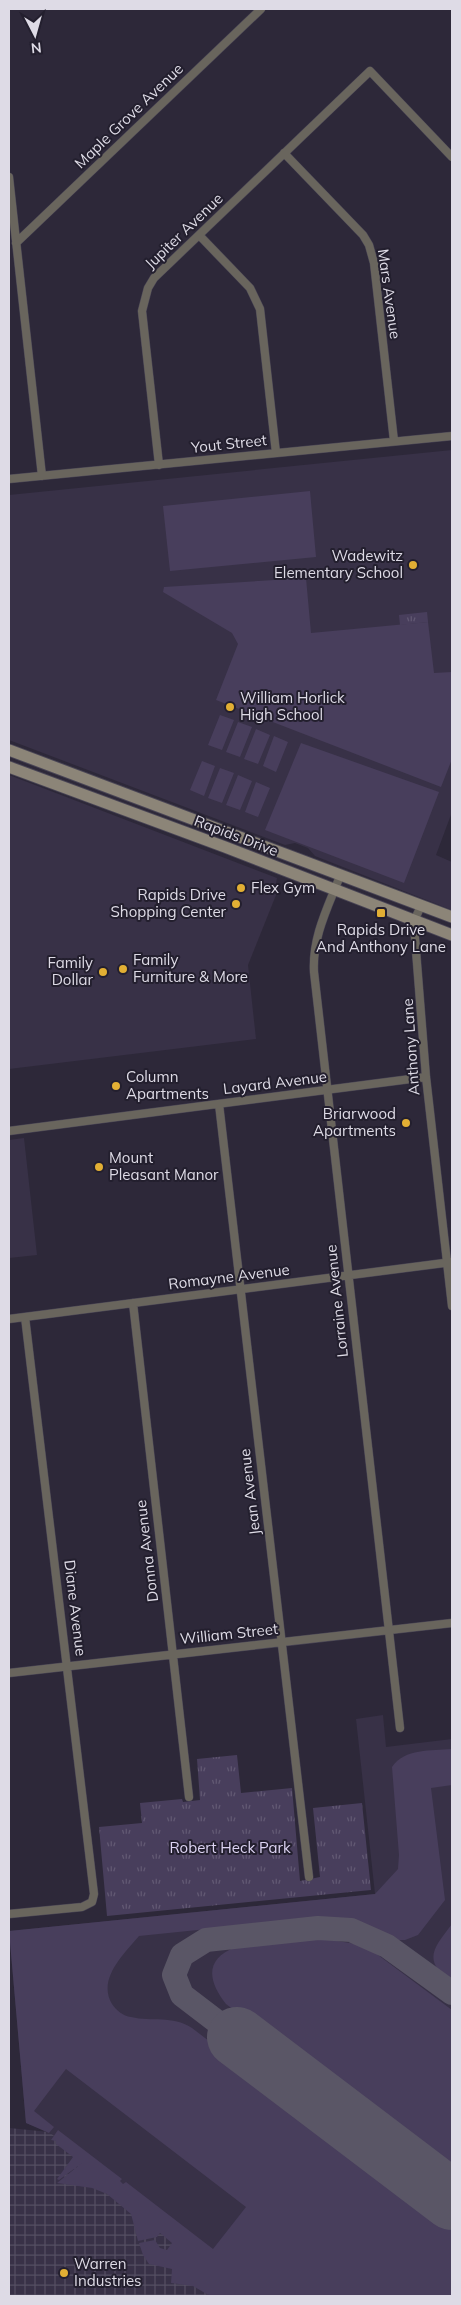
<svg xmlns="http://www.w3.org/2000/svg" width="461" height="2305" font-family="Mulish,sans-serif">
	<defs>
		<pattern id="industrial-grid" width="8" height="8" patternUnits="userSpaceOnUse" patternTransform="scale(1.25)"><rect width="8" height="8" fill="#383147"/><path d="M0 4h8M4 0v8" fill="none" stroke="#544e62"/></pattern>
		<pattern id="park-tufts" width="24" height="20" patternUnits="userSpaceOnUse" patternTransform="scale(1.25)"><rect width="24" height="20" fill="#483e5c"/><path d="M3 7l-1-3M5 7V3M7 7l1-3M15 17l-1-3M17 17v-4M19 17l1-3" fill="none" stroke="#625973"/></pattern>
	</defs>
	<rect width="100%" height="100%" fill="#2d2839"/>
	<path fill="#383147" d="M 452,450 L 452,812 L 436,855 L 452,862 L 452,910 L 315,856 L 308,848 L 295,843 L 285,845 L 9,740 L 9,495 Z
		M 9,775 L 277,878 L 275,889 L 278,890 L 248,965 L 256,1039 L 9,1069 Z
		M 24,1138 L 37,1255 L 9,1258 L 9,1140 Z
		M 383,1715 L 386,1747 L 452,1739 L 452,2296 L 245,2296 L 49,2132 L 26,2123 L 9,1931 L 375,1894 L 356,1719 Z"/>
	<path fill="url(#industrial-grid)" d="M 9,2128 L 49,2132 L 86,2160 L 245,2296 L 9,2296 Z"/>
	<path fill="#483e5c" d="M 310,491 L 316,557 L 170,571 L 163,506 Z
		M 306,578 L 311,633 L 428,622 L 434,673 L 452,672 L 452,759 L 441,787 L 216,700 L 238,644 L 232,633 L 163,592 L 164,587 Z
		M 220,715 L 234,720 L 222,750 L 208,745 Z
		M 238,722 L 252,727 L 240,757 L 226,752 Z
		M 256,729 L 270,735 L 258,764 L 244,759 Z
		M 274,736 L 288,742 L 276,772 L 263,766 Z
		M 301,743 L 439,792 L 404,883 L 265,830 Z
		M 202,761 L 215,766 L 204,796 L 190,790 Z
		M 220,768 L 234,773 L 222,803 L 208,798 Z
		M 238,775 L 252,781 L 240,810 L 226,805 Z
		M 256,782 L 270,788 L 258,817 L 245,812 Z
		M 452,1749 L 452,1785 L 431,1788 L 445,1900 L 418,1935 L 405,1940 L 397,1940 L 358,1922 L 326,1917 L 139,1936 C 124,1954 97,1979 112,2004 C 116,2010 123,2016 131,2017 C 152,2022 172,2015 192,2028 L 452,2227 L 452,2296 L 210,2296 L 193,2286 L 171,2283 L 172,2269 L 149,2264 L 143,2255 L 139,2243 L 155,2240 L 160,2248 L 167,2250 L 172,2243 L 160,2233 L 157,2237 L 138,2241 L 131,2214 L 107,2194 L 92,2188 L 57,2183 L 82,2163 L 59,2180 L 57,2179 L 73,2157 L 56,2144 L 56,2141 L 51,2140 L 58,2130 L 122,2179 L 120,2181 L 123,2184 L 126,2182 L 213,2249 L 246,2207 L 66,2069 L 34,2111 L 54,2127 L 49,2133 L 26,2123 L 9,1931 L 375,1894 L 398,1869 L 399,1855 L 392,1767 C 405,1748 431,1751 452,1749 Z
		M 452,1924 L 452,1983 C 422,1960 433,1949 452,1924 Z
		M 319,1938 L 356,1944 L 374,1952 L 452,2010 L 452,2176 L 226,2004 C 208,1981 204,1959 236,1947 Z"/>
	<path fill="url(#park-tufts)" d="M 427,612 L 428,622 L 400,625 L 399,615 Z
		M 237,1755 L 241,1793 L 292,1788 L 300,1881 L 320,1877 L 313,1808 L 362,1803 L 371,1890 L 107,1916 L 99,1827 L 142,1823 L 140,1803 L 182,1799 L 183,1802 L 200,1800 L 197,1759 Z"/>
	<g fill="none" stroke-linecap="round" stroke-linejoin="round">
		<path stroke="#5a5666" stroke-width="24" d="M 237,2037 L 182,1995 L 174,1975 L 182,1955 L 206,1940 L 318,1928 L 351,1930 L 387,1946 L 452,1993"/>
		<path stroke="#5a5666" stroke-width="60" d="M 237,2037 L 452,2200"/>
		<g stroke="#494555" stroke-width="9">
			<path id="street" d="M 284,153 L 363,235 L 369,245 L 374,263 L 394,441
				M 9,177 L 42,476
				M 199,235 L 250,288 L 260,309 L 276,453
				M 16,243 L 261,9
				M 159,465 L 142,311 L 148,288 L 154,278 L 370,71 L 452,157
				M 9,479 L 452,436
				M 340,876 C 328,907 312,937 314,972 L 400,1728
				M 421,906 L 414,921 L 415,938 L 426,1077 L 452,1306
				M 219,1104 L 309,1877
				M 9,1131 L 426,1077
				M 133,1303 L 189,1797
				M 9,1319 L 452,1262
				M 9,1673 L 452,1623
				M 9,1914 L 82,1907 L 92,1902 L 94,1894 L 25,1317"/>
		</g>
		<g stroke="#494555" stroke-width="13">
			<path id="secondary" d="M 9,750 L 452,917
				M 9,767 L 225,847 L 452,935"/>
		</g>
		<use href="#street" stroke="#69655d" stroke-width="8"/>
		<use href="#secondary" stroke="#8c8578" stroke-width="11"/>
	</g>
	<g fill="#e2af34" stroke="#231f2e" stroke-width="2">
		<circle cx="413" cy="565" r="5"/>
		<circle cx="230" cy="707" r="5"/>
		<circle cx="241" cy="888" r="5"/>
		<circle cx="236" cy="904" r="5"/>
		<rect x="376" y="908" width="10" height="10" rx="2.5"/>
		<circle cx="123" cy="969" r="5"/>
		<circle cx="103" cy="972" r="5"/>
		<circle cx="116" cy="1086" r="5"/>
		<circle cx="406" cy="1123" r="5"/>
		<circle cx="99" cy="1167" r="5"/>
		<circle cx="64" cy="2273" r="5"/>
	</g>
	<g text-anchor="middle" stroke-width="4" stroke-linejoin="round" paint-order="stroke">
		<g font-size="15" fill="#dedbe6" stroke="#231f2e">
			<text transform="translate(129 116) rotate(-44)" y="5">Maple Grove Avenue</text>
			<text transform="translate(184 231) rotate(-44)" y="5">Jupiter Avenue</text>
			<text transform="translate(389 294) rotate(82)" y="5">Mars Avenue</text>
			<text transform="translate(229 444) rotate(-6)" y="5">Yout Street</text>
			<text transform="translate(236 836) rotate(21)" y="5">Rapids Drive</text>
			<text transform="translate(411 1047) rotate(-94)" y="5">Anthony Lane</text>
			<text transform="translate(275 1083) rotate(-7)" y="5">Layard Avenue</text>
			<text transform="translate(229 1277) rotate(-7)" y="5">Romayne Avenue</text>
			<text transform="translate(337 1301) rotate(-96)" y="5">Lorraine Avenue</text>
			<text transform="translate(250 1492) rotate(-97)" y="5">Jean Avenue</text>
			<text transform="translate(147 1551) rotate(-97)" y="5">Donna Avenue</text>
			<text transform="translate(75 1608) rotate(83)" y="5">Diane Avenue</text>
			<text transform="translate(229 1634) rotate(-6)" y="5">William Street</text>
		</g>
		<g font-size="15" fill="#dedbe6" stroke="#231f2e" text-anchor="start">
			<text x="403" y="561" text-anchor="end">Wadewitz<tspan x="403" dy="17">Elementary School</tspan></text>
			<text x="240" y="703">William Horlick<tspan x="240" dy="17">High School</tspan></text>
			<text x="251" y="893">Flex Gym</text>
			<text x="226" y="900" text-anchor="end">Rapids Drive<tspan x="226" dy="17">Shopping Center</tspan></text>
			<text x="381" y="935" text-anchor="middle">Rapids Drive<tspan x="381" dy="17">And Anthony Lane</tspan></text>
			<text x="133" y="965">Family<tspan x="133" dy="17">Furniture &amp; More</tspan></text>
			<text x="93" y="968" text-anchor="end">Family<tspan x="93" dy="17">Dollar</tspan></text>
			<text x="126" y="1082">Column<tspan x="126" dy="17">Apartments</tspan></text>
			<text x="396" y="1119" text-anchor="end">Briarwood<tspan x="396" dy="17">Apartments</tspan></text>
			<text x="109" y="1163">Mount<tspan x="109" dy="17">Pleasant Manor</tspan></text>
			<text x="74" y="2269">Warren<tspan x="74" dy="17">Industries</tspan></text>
		</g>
		<g font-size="15" fill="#ddd4f3" stroke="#231f2e">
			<text x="230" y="1853">Robert Heck Park</text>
		</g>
	</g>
	<rect width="461" height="2305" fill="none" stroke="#dedbe6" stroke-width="20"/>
	<g transform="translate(35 35) rotate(174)" stroke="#231f2e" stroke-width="4" paint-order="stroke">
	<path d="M0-4L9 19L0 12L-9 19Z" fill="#dedbe6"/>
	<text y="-8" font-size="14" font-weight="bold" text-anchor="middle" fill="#dedbe6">N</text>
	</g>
</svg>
